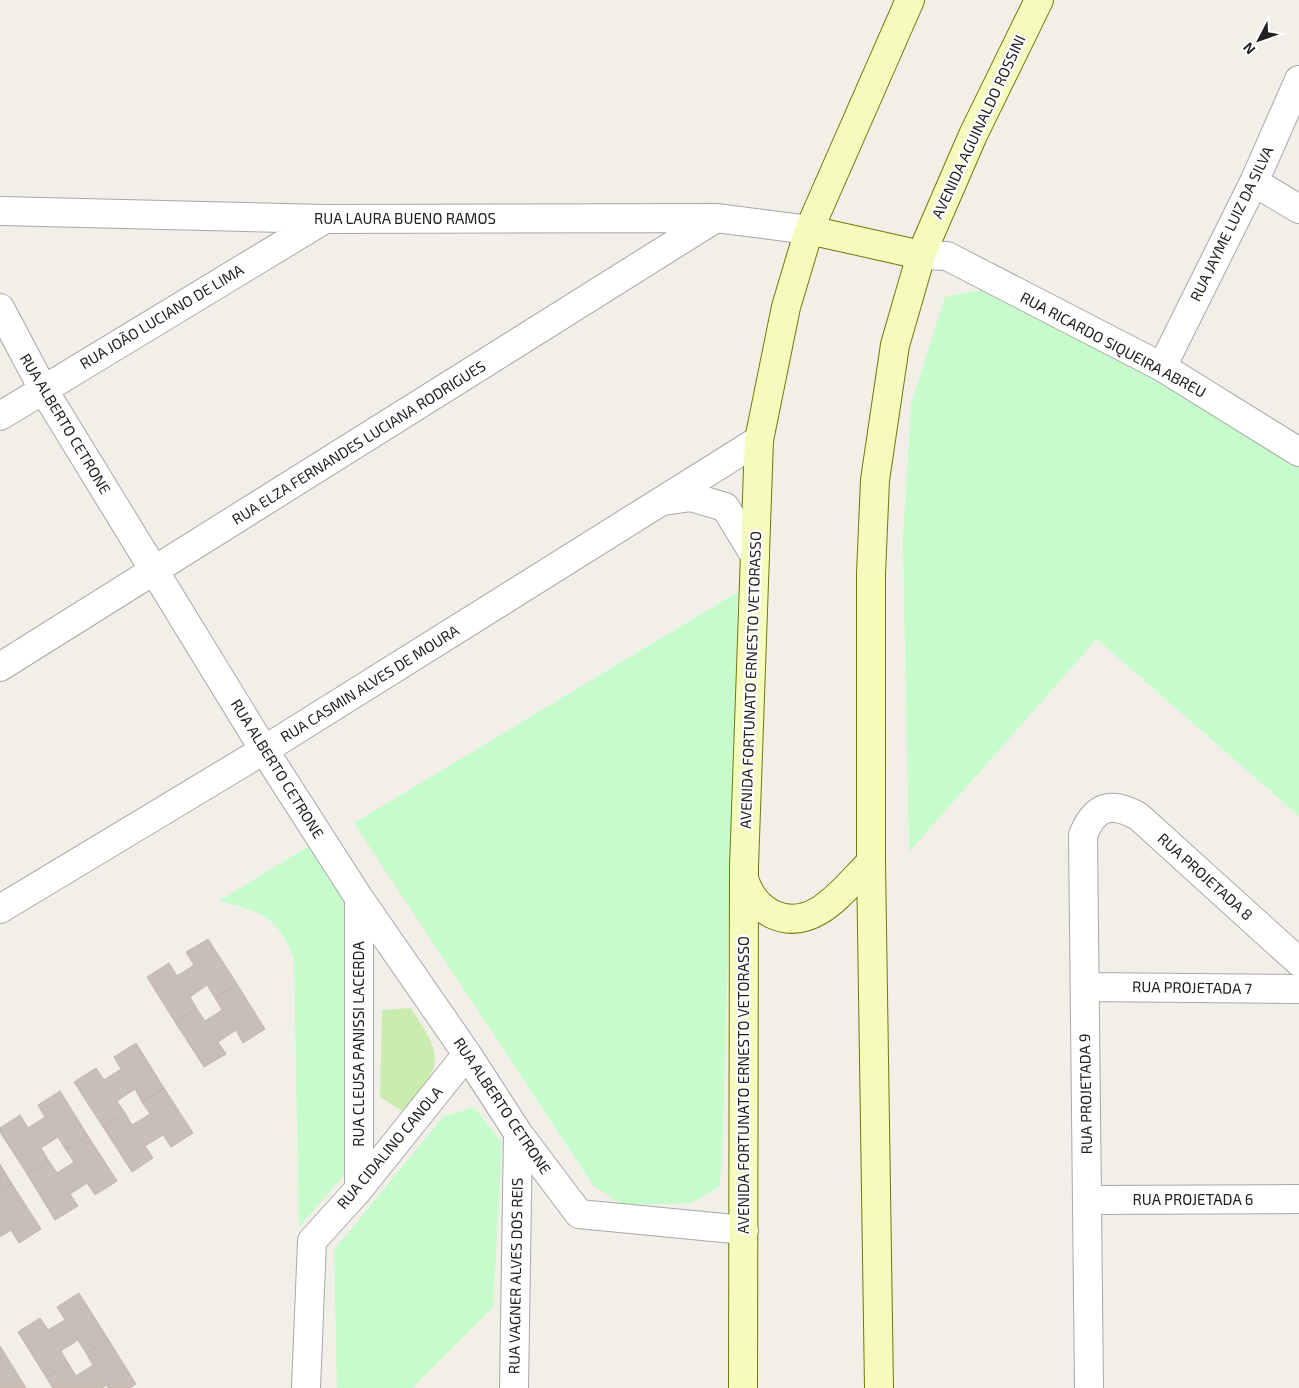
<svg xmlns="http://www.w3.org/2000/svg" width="1299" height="1388" font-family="'Exo 2',sans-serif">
	<rect width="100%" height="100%" fill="#f2efe8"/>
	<path fill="#caecae" d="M 411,1008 C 445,1060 443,1066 402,1111 L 380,1097 L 382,1010 Z"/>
	<path fill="#c6fbcc" d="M 981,290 L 1172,389 L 1299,465 L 1299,816 L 1097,639 L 909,852 L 903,541 L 911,404 L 945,297 Z
		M 738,592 L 722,1162 L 719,1187 L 691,1203 L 622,1205 L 593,1185 L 354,823 Z
		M 309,846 L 348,906 L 345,1174 L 299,1227 L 294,959 C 278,917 261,911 219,901 Z
		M 474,1107 L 502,1143 L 493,1307 L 412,1388 L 337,1388 L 334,1250 L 443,1117 Z"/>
	<path fill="#c7beb7" stroke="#c4b6aa" d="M 208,939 L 237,984 L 215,998 L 207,985 L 190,997 L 197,1009 L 175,1022 L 147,977 L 169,963 L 177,976 L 194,965 L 186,952 Z
		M 237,984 L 265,1029 L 243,1043 L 236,1030 L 218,1042 L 226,1054 L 204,1067 L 175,1022 L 197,1009 L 205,1021 L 222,1010 L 215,998 Z
		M 136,1043 L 164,1088 L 142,1102 L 135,1089 L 117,1101 L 125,1113 L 103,1127 L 74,1082 L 96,1068 L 104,1080 L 121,1069 L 114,1057 Z
		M 164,1088 L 193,1133 L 171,1147 L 163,1135 L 145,1146 L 153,1158 L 132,1172 L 103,1127 L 125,1113 L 132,1125 L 150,1114 L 142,1102 Z
		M 60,1091 L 88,1136 L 66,1150 L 58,1137 L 41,1148 L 49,1161 L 27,1174 L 0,1132 L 0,1128 L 20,1115 L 28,1128 L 45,1117 L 38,1105 Z
		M 88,1136 L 117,1181 L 95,1195 L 87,1183 L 70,1194 L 78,1206 L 55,1220 L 27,1174 L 49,1161 L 57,1173 L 74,1162 L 66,1150 Z
		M 0,1164 L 12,1184 L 0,1191 Z
		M 12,1184 L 41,1229 L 19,1243 L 11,1230 L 0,1237 L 0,1191 Z
		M 79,1293 L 108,1339 L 86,1353 L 78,1340 L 61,1351 L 68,1363 L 46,1377 L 18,1332 L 40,1318 L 48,1330 L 65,1320 L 57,1307 Z
		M 108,1339 L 136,1384 L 130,1388 L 108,1388 L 107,1385 L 102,1388 L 53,1388 L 46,1377 L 68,1363 L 76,1376 L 93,1365 L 86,1353 Z
		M 0,1346 L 26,1388 L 0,1388 Z"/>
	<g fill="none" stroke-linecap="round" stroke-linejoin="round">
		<g stroke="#a8a8a8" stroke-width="30">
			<path id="street" d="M 1254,182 L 1299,209
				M 0,211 L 325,219 L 716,218 L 809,230
				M 921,255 L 947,256 L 1162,367 L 1299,452
				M 0,308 L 43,389 L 264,750 L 359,898 L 467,1054 L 518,1133 L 579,1214 L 744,1230
				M 1162,367 L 1254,182 L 1299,80
				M 0,416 L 325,219
				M 664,501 L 691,497 L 725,507 L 755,556
				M 0,667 L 716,218
				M 0,909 L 264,750 L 759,440
				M 1085,987 L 1299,989
				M 359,1189 L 359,898
				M 1087,1200 L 1299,1199
				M 306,1388 L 312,1241 L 359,1189 L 467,1054
				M 514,1388 L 518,1133
				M 1089,1388 L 1083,835 C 1095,806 1110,801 1138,816 L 1299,962"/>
		</g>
		<g stroke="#6b7d03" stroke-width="30">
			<path id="secondary" d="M 809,230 L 921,255
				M 744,878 C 748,893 757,906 772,914 C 814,934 845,887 871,862
				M 743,1388 L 744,867 L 759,440 L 786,307 L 809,230 L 910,0
				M 879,1388 L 871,862 L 871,574 L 875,480 L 895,345 L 921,255 L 973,135 L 1039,0"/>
		</g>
		<use href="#street" stroke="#fff" stroke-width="28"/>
		<use href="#secondary" stroke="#f5fbbd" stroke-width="28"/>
	</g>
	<g text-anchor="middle" stroke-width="4.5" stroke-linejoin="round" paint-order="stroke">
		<g font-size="15" fill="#212121" stroke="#fff">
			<text transform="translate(979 127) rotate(-65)" y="5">AVENIDA AGUINALDO ROSSINI</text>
			<text x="405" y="224">RUA LAURA BUENO RAMOS</text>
			<text transform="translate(1232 224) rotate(-64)" y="5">RUA JAYME LUIZ DA SILVA</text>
			<text transform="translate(162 317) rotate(-31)" y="5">RUA JOÃO LUCIANO DE LIMA</text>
			<text transform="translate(1113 345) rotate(28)" y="5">RUA RICARDO SIQUEIRA ABREU</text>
			<text transform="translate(65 424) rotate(59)" y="5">RUA ALBERTO CETRONE</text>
			<text transform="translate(359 443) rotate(-32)" y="5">RUA ELZA FERNANDES LUCIANA RODRIGUES</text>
			<text transform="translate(751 680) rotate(-88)" y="5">AVENIDA FORTUNATO ERNESTO VETORASSO</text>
			<text transform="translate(370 684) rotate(-32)" y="5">RUA CASMIN ALVES DE MOURA</text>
			<text transform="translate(277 769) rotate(58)" y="5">RUA ALBERTO CETRONE</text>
			<text transform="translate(1205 877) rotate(42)" y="5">RUA PROJETADA 8</text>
			<text transform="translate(1192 988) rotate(1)" y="5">RUA PROJETADA 7</text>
			<text transform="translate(359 1044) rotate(-90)" y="5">RUA CLEUSA PANISSI LACERDA</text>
			<text transform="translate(744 1085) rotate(-90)" y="5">AVENIDA FORTUNATO ERNESTO VETORASSO</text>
			<text transform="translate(1086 1094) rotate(-91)" y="5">RUA PROJETADA 9</text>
			<text transform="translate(502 1106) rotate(56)" y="5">RUA ALBERTO CETRONE</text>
			<text transform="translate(390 1148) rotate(-50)" y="5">RUA CIDALINO CANOLA</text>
			<text x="1193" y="1205">RUA PROJETADA 6</text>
			<text transform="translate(516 1276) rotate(-89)" y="5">RUA VAGNER ALVES DOS REIS</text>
		</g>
	</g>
	<g transform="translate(1259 40) rotate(229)" stroke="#ffffff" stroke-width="4" paint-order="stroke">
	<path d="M0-4L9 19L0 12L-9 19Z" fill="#212121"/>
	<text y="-8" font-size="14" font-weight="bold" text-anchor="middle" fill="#212121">N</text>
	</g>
</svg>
